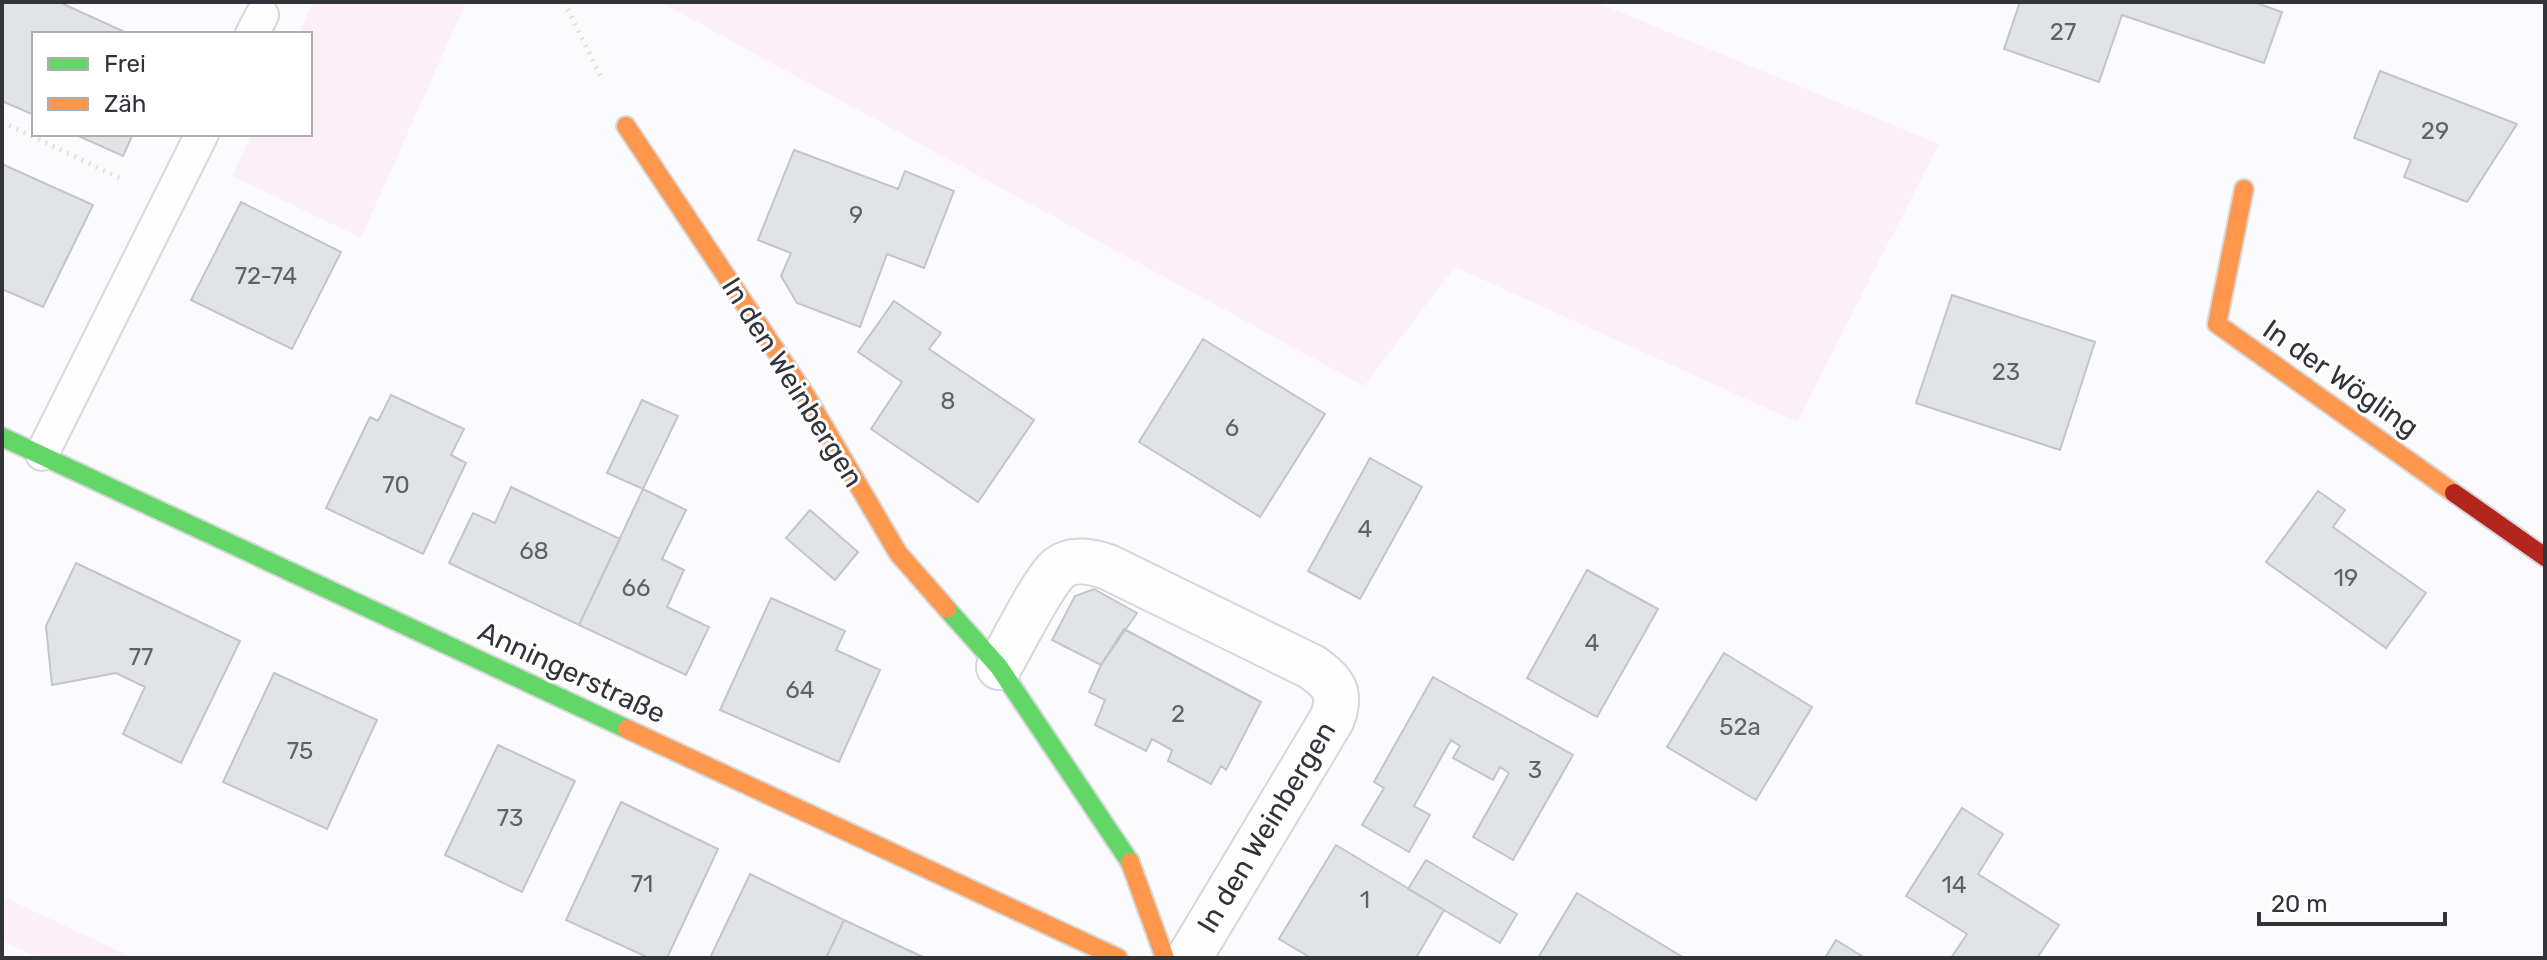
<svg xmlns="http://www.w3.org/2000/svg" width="2547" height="960" font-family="Rubik,sans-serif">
	<rect width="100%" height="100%" fill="#fbfbfd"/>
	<path fill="#fdeff6" d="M 313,2 L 466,2 L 361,238 L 232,176 L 252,134 L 310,134 L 310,34 L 298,34 Z
		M 660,2 L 1596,2 L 1939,144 L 1797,422 L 1455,267 L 1364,386 Z
		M 2,896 L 133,958 L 39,958 L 2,941 Z"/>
	<path fill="#e1e4e7" stroke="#c3c6c9" stroke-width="2" d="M 2,2 L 59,2 L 129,34 L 34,34 L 34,115 L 2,101 Z
		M 2020,2 L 2254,2 L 2282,12 L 2264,63 L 2122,15 L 2099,82 L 2004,49 Z
		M 2380,71 L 2517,124 L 2467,202 L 2404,177 L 2411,160 L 2354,138 Z
		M 74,134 L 133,134 L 123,156 Z
		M 794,150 L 898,189 L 905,171 L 954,191 L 924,268 L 887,254 L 860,327 L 797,303 L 781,276 L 791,253 L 758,240 Z
		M 2,164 L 93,205 L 43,307 L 2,289 Z
		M 241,202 L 341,252 L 292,349 L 191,300 Z
		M 1952,295 L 2095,342 L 2060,450 L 1916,403 Z
		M 894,301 L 941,333 L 929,349 L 1034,420 L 978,502 L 871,429 L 902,382 L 858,352 Z
		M 1203,339 L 1325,414 L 1260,517 L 1139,442 Z
		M 391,395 L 464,429 L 451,455 L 466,463 L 423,554 L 326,508 L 370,417 L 378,421 Z
		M 642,400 L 678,416 L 643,489 L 607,473 Z
		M 1370,458 L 1422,487 L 1360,599 L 1308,571 Z
		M 511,487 L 620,539 L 579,625 L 449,563 L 473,513 L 495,523 Z
		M 643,489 L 686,510 L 662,559 L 684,570 L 667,607 L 709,627 L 686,675 L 579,625 Z
		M 2318,491 L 2345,510 L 2333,527 L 2426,593 L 2386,648 L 2266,562 Z
		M 810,510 L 858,552 L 835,580 L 786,538 Z
		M 76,563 L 240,641 L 181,763 L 123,734 L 145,687 L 116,673 L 52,685 L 46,626 Z
		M 1587,570 L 1658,609 L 1597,717 L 1527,678 Z
		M 1094,589 L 1137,613 L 1101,665 L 1052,640 L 1075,596 Z
		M 771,598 L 845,631 L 836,650 L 880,670 L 839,762 L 720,710 Z
		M 1124,629 L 1261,702 L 1226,770 L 1221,766 L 1211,784 L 1168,761 L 1172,750 L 1152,739 L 1146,751 L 1095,725 L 1105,700 L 1089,692 L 1101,665 Z
		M 1724,653 L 1812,707 L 1756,800 L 1667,747 Z
		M 274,673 L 377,720 L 327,829 L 223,782 Z
		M 1433,677 L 1573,755 L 1513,860 L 1473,837 L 1509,773 L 1500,767 L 1493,780 L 1453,758 L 1460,746 L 1451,740 L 1414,806 L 1430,815 L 1409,852 L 1362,825 L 1384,788 L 1374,782 Z
		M 498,745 L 575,781 L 522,892 L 445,855 Z
		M 621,802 L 718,849 L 667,958 L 649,958 L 566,920 Z
		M 1962,808 L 2003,834 L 1978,874 L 2059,925 L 2037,958 L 1951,958 L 1967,934 L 1906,896 Z
		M 1336,845 L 1444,910 L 1416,958 L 1311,958 L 1279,939 Z
		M 1426,860 L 1517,914 L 1500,943 L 1408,889 Z
		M 750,874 L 844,920 L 826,958 L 710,958 Z
		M 1577,893 L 1684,958 L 1538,958 Z
		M 844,920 L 925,958 L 826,958 Z
		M 1836,940 L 1865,958 L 1825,958 Z"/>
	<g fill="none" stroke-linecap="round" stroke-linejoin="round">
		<g stroke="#d6d7db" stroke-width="36">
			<path id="lane" d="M 252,34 L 262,15
				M 42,454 L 202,134"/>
		</g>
		<g stroke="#d6d7db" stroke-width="48">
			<path id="street" d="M 999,667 C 1012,645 1042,583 1059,568 C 1073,557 1093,562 1108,567 L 1312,667 C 1334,683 1342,692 1332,719 L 1189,958"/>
		</g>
		<g stroke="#d6d7db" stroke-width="22">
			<path id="fast" d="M 2,437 L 627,729
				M 947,609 L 999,667 L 1130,862"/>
		</g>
		<g stroke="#d6d7db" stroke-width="22">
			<path id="slow" d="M 626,126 L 806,396 L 898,553 L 947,609
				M 2244,189 L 2217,324 L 2454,493
				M 627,729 L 1118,958
				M 1130,862 L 1165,958"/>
		</g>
		<g stroke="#d6d7db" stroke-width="22">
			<path id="jam" d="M 2454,493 L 2545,557"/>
		</g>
		<path stroke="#e2e2e2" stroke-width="5" stroke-dasharray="2 6" stroke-linecap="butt" d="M 564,2 L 602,79
			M 2,122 L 124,180"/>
		<use href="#lane" stroke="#fefeff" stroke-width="32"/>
		<use href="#street" stroke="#fefeff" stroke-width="44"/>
		<use href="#fast" stroke="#63d668" stroke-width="18"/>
		<use href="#slow" stroke="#ff974d" stroke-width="18"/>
		<use href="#jam" stroke="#b3261e" stroke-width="18"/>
	</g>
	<g text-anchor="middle" stroke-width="6" stroke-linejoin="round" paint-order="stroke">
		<g font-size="24" fill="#606267">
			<text x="2063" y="40">27</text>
			<text x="2435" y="139">29</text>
			<text x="856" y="223">9</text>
			<text x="266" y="284">72-74</text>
			<text x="2006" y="380">23</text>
			<text x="948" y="409">8</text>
			<text x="1232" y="436">6</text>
			<text x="396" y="493">70</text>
			<text x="1365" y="537">4</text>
			<text x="534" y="559">68</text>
			<text x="2346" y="586">19</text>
			<text x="636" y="596">66</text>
			<text x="1592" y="651">4</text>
			<text x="141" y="665">77</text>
			<text x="800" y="698">64</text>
			<text x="1178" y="722">2</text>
			<text x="1740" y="735">52a</text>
			<text x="300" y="759">75</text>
			<text x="1535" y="778">3</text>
			<text x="510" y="826">73</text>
			<text x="642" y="892">71</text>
			<text x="1954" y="893">14</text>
			<text x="1365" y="908">1</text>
		</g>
		<g font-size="28" fill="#33343a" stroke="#fff">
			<text transform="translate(2341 378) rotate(35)" y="10">In der Wögling</text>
			<text transform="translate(793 382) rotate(58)" y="10">In den Weinbergen</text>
			<text transform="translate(572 672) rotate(25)" y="10">Anningerstraße</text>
			<text transform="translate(1266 827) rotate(-59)" y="10">In den Weinbergen</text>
		</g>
	</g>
	<rect width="2547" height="960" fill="none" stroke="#33343a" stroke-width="8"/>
	<rect x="32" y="32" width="280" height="104" fill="#ffffff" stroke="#adaeb0" stroke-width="2"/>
	<rect x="48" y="58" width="40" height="12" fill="#63d668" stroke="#adaeb0" stroke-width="2"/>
	<text x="104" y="72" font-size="24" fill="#33343a">Frei</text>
	<rect x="48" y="98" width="40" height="12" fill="#ff974d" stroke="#adaeb0" stroke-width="2"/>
	<text x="104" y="112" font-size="24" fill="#33343a">Zäh</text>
	<path d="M2259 912v12h186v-12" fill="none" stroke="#33343a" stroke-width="4"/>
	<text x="2271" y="912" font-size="24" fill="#33343a" stroke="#ffffff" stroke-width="6" paint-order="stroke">20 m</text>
</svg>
